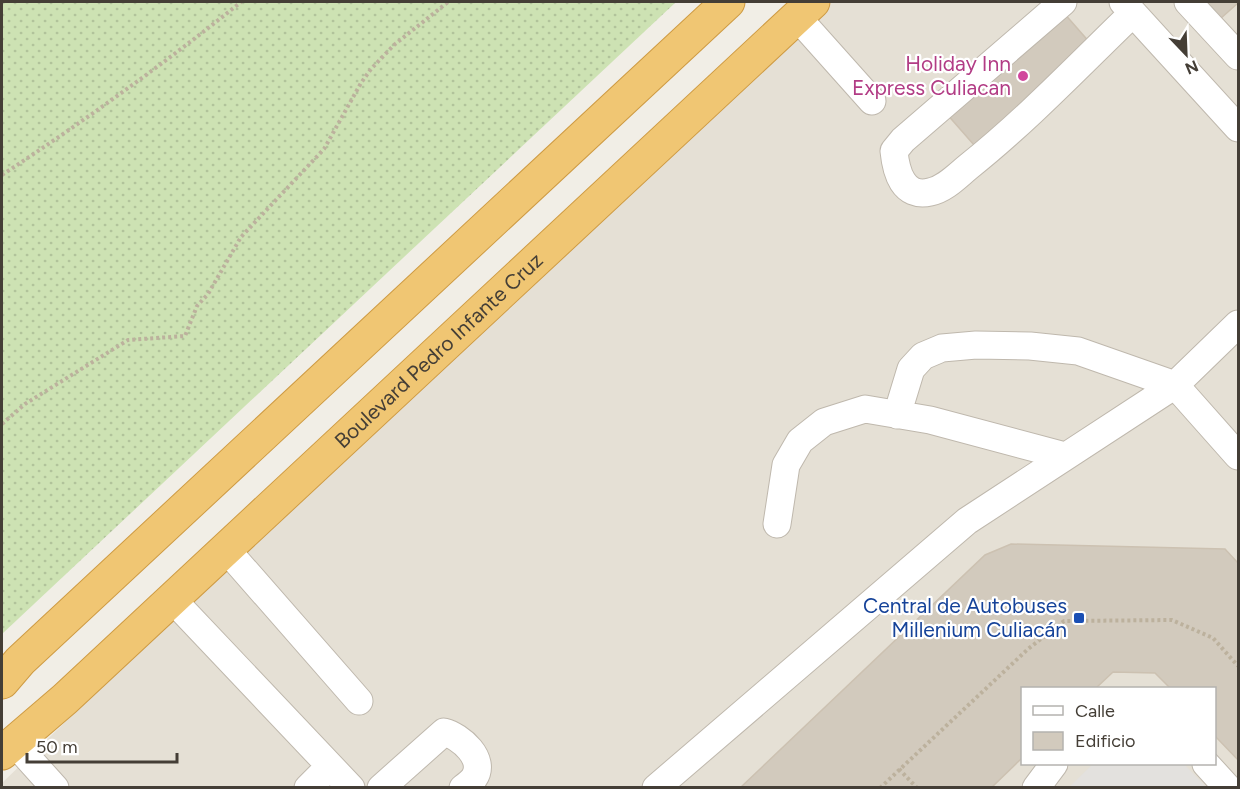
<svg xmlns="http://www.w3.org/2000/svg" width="1240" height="789" font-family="Figtree,sans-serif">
	<defs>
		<pattern id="grass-dots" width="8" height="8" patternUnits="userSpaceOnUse" patternTransform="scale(1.5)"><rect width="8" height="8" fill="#cde2b3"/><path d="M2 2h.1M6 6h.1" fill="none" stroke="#b1c39b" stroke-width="1.8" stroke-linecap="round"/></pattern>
	</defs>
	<rect width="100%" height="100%" fill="#f1eee6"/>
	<path fill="#e5e0d5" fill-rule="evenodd" d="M 812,2 L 1238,2 L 1238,787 L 2,788 L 2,783 ZM 1022,688 L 1214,688 L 1214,764 L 1022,764 Z"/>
	<path fill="url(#grass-dots)" d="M 2,2 L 676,2 L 2,634 Z"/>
	<path fill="#e3e1de" d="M 1093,764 L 1184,764 L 1206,787 L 1069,787 Z"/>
	<path fill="#d2cabd" stroke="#ccc1b1" stroke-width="1.5" d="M 1205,2 L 1238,2 L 1238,3 L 1220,19 Z
		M 1063,12 L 1091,44 L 974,145 L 946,113 Z
		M 1011,544 L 1225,549 L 1238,563 L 1238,760 L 1214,735 L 1214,688 L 1170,688 L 1155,673 L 1113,672 L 1096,688 L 1022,688 L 1022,758 L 991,788 L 740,788 L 985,555 Z"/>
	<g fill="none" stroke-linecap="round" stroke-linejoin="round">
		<g stroke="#bfb8ad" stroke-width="29">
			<path id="minor" d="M 1063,2 L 903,140 L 894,151 C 896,172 903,198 930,192 C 945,189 957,176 968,167 C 1027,120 1079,65 1133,13
				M 1123,2 L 1238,128
				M 1188,2 L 1238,56
				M 797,17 L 872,101
				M 897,415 L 911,369 L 923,356 L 942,348 L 976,345 L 1030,346 L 1078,351 L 1175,385 L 1238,324
				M 777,524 L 786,465 L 800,441 L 824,422 L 865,409 L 930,420 L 1065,456
				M 225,548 L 359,701
				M 171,598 L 351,788
				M 19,748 L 55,788
				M 1206,764 L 1228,788
				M 308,788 L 329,767
				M 381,788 L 444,732 C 460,736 487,759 474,778 C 472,781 467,785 463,788
				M 656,788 L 967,521 L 1175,385 L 1238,456
				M 1036,788 L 1054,764"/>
		</g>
		<g stroke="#ce9b44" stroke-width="35">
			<g id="highway">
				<path d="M 2,682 L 20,661 L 728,2"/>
				<path id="s1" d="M 2,753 L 65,699 L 813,2"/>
			</g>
		</g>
		<path stroke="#bcb19d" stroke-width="4" stroke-dasharray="3 3" stroke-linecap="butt" d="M 2,175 C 84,121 164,64 241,2
			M 2,424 L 25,404 L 128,340 L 185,336 L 197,306 L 208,294 L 241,237 L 324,149 L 361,83 L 371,69 L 394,45 L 448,2
			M 899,769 L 917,788
			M 880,788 L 1028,649 L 1064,621 L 1172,620 L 1213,638 L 1238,666"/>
		<use href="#minor" stroke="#fff" stroke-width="27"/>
		<use href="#highway" stroke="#f0c673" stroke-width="33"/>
	</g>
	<circle fill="#d1479c" stroke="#fff" stroke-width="2" cx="1023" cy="76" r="6"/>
	<rect fill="#1a4fb4" stroke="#fff" stroke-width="2" x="1073" y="612" width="12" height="12" rx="3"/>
	<g text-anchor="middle" stroke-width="4.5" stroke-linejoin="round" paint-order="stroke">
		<g font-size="21" fill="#b23c85" stroke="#fff" text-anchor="end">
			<text x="1011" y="71">Holiday Inn<tspan x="1011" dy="24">Express Culiacan</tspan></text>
		</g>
		<g font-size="21" fill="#443e36" stroke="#fff">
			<text dy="7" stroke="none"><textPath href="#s1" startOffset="594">Boulevard Pedro Infante Cruz</textPath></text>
		</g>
		<g font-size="21" fill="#164399" stroke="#fff" text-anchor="end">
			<text x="1067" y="613">Central de Autobuses<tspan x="1067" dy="24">Millenium Culiacán</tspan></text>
		</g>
	</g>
	<rect width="1240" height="789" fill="none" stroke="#443e36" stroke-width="6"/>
	<rect x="1021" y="687" width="195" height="78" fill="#ffffff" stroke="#b4b2af" stroke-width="1.5"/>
	<rect x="1033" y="706" width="30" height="9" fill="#ffffff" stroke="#b4b2af" stroke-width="1.5"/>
	<text x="1075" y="717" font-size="18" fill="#443e36">Calle</text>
	<rect x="1033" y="732" width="30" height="18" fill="#d2cabd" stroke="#b4b2af" stroke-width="1.5"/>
	<text x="1075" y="747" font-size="18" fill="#443e36">Edificio</text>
	<g transform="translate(1186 54) rotate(157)" stroke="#ffffff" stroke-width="4.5" paint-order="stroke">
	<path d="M0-4.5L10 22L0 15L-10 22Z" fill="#443e36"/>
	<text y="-9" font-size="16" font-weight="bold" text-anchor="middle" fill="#443e36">N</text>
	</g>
	<path d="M27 753v9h150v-9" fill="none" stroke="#443e36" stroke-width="3"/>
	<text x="36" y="753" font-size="18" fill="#443e36" stroke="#ffffff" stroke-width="4.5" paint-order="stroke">50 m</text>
</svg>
